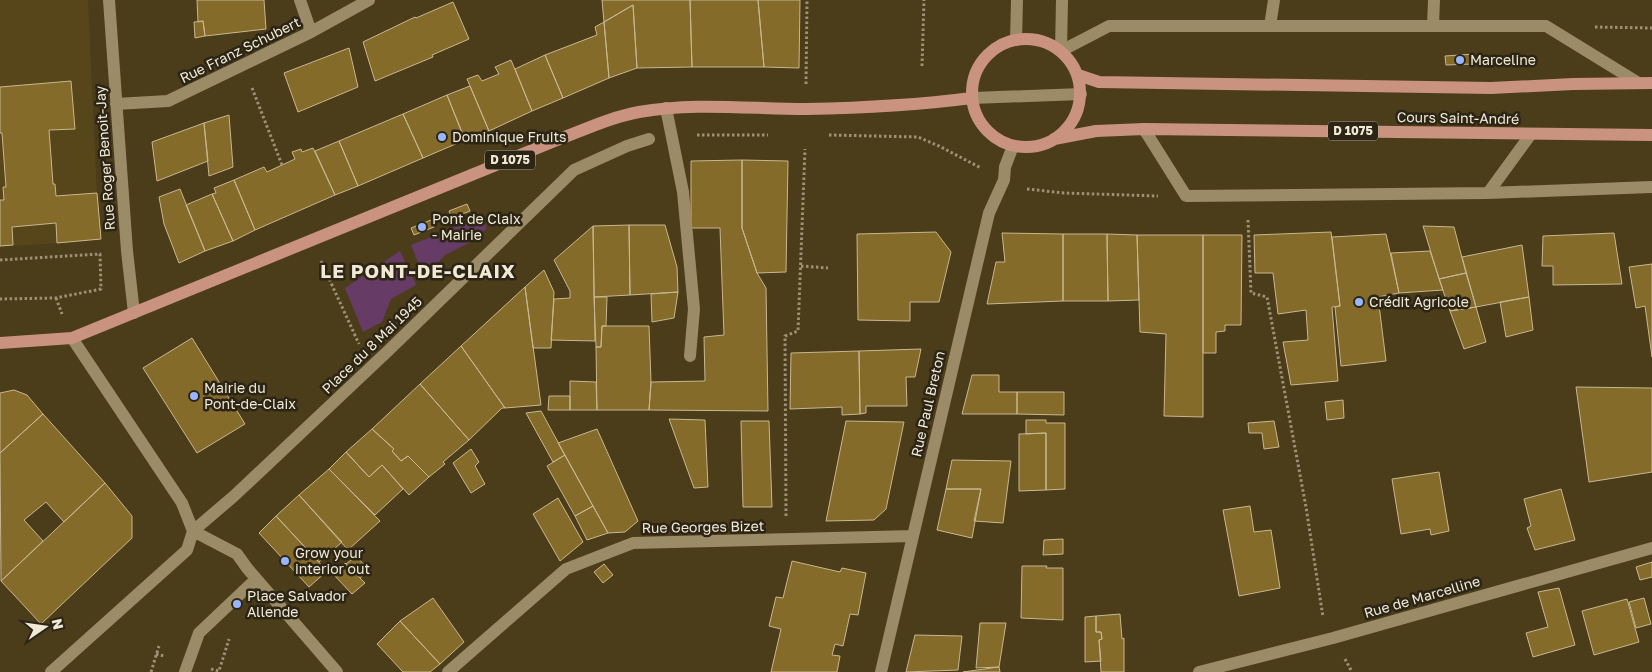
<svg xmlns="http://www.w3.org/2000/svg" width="1652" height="672" font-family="'Golos Text',sans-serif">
	<rect width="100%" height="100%" fill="#4b3d1a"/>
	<path fill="#58461b" d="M 0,0 L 88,0 L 99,240 L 0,247 Z"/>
	<path fill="#663b66" d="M 482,216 L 487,228 L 473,241 L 445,255 L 424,278 L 411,245 Z
		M 400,251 L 416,285 L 391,299 L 382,322 L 363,332 L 345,288 Z"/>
	<path fill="#846b2a" stroke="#c8b791" d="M 197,0 L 264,0 L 266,29 L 205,36 L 203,21 L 198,22 Z
		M 602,0 L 690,0 L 692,67 L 637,68 L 633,5 L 604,22 Z
		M 690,0 L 758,0 L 764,67 L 692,67 Z
		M 758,0 L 800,0 L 799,68 L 764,67 Z
		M 453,2 L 469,39 L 432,55 L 433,57 L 375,81 L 363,42 L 415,17 L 416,18 Z
		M 633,5 L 637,68 L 609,78 L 604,22 Z
		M 203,21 L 205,36 L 195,38 L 194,22 Z
		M 604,22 L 609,78 L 563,98 L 545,55 L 597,35 L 595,27 Z
		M 349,48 L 358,87 L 298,112 L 284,73 Z
		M 1474,54 L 1474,64 L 1446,65 L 1445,56 Z
		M 545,55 L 563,98 L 532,111 L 515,69 Z
		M 511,60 L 532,111 L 489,131 L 467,79 L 478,75 L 482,81 L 499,74 L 495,67 Z
		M 71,81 L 75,129 L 49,130 L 53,184 L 55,184 L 56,196 L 97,193 L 101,239 L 57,243 L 56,223 L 12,227 L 13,245 L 0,246 L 0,200 L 4,200 L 3,187 L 6,187 L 2,133 L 0,133 L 0,87 Z
		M 470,86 L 489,131 L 465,140 L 447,95 Z
		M 447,95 L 465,140 L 423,158 L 403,114 Z
		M 403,114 L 423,158 L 358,186 L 339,141 Z
		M 229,115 L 233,167 L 209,176 L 204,123 Z
		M 204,123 L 208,161 L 157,181 L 152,142 Z
		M 339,141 L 358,186 L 335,195 L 315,151 Z
		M 313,148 L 335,195 L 255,230 L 234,180 L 264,167 L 267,172 L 295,159 L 292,152 L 301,149 L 302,152 Z
		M 742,160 L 742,228 L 757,273 L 766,288 L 768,411 L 649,410 L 651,382 L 705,381 L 704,337 L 724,335 L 720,228 L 691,228 L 691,161 Z
		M 742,160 L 788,161 L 786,272 L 757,273 L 742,228 Z
		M 234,180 L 255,230 L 233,241 L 212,194 L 216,193 L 214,188 Z
		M 180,189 L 205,251 L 179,263 L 164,224 L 159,197 Z
		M 212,194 L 233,241 L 205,251 L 186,205 Z
		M 467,204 L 470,211 L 452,218 L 449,211 Z
		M 431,220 L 434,227 L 414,235 L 411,228 Z
		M 629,225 L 630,295 L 594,297 L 593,226 Z
		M 629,225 L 665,225 L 677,267 L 678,292 L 630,295 Z
		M 593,226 L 595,341 L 551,340 L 554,299 L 570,298 L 570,291 L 554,260 Z
		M 1423,226 L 1454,227 L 1466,273 L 1439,279 Z
		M 936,232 L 951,252 L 939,302 L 910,302 L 910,321 L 858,320 L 857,234 Z
		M 1331,232 L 1340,306 L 1332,307 L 1338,381 L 1291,385 L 1283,342 L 1308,340 L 1306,310 L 1278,314 L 1273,273 L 1255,273 L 1254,235 Z
		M 1002,233 L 1063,234 L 1063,301 L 987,304 L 996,262 L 1005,262 Z
		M 1614,233 L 1622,284 L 1553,285 L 1553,266 L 1542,266 L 1543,236 Z
		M 1063,234 L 1107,234 L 1108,301 L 1063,301 Z
		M 1107,234 L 1137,235 L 1139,300 L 1108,301 Z
		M 1386,234 L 1399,293 L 1378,297 L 1386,361 L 1341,366 L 1335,307 L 1340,306 L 1332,237 Z
		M 1137,235 L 1203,235 L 1203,417 L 1164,416 L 1166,334 L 1140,332 Z
		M 1203,235 L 1242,235 L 1241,325 L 1225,325 L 1225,331 L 1216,332 L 1216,353 L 1203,353 Z
		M 1522,245 L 1529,297 L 1476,307 L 1462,257 Z
		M 1430,251 L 1443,290 L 1399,293 L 1391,253 Z
		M 1652,264 L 1652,357 L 1645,306 L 1636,308 L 1629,267 Z
		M 544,270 L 554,292 L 551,348 L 533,348 L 525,287 Z
		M 1466,273 L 1476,307 L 1450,311 L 1439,279 Z
		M 525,287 L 541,405 L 505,408 L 461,346 Z
		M 678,292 L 674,318 L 652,322 L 651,294 Z
		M 594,297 L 607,297 L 606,326 L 602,326 L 601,347 L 596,347 Z
		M 1529,297 L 1533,330 L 1506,337 L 1500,302 Z
		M 1476,307 L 1486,342 L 1464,349 L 1450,311 Z
		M 602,326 L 649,326 L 651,382 L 649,410 L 597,410 L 596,347 L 601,347 Z
		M 192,338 L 245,424 L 197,453 L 143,368 Z
		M 461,346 L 505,408 L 502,408 L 469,440 L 420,384 Z
		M 921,349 L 915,377 L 906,377 L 907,406 L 866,406 L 866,413 L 860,414 L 859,351 Z
		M 859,351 L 860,414 L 842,415 L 842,407 L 790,409 L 791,353 Z
		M 972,375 L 999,375 L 999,392 L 1017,392 L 1017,414 L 962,414 Z
		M 570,381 L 596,382 L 597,410 L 570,410 Z
		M 420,384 L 469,440 L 443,462 L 445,464 L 429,477 L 408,456 L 401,461 L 392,451 L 394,449 L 372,429 Z
		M 1576,387 L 1652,388 L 1652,472 L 1589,482 Z
		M 14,390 L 27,395 L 43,414 L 0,453 L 0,393 Z
		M 1017,392 L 1064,392 L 1064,415 L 1017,414 Z
		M 549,396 L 570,396 L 570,410 L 548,410 Z
		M 1343,400 L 1344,418 L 1327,420 L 1325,402 Z
		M 541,411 L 565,455 L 553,462 L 526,413 Z
		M 43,414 L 105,483 L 64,522 L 46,502 L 24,520 L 43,541 L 1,581 L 0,453 Z
		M 669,419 L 705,420 L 708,487 L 694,488 Z
		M 1026,420 L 1046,420 L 1046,423 L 1065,423 L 1065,489 L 1046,490 L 1046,433 L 1026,434 Z
		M 741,421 L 769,421 L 772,507 L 743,507 Z
		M 846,421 L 904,422 L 886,509 L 874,520 L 826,521 Z
		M 1274,421 L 1279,447 L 1264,449 L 1262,433 L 1249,433 L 1248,423 Z
		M 372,429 L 394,449 L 392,451 L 401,461 L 408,456 L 429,477 L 409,495 L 382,465 L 369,477 L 346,452 Z
		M 597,429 L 638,521 L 625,532 L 608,533 L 558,443 Z
		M 1046,433 L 1046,490 L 1019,491 L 1019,434 Z
		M 471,449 L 479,462 L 475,466 L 485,484 L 471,493 L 453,463 Z
		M 346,452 L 369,477 L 382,465 L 403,489 L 375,515 L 329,469 Z
		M 565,455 L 593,506 L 575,516 L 547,466 Z
		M 952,460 L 1011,461 L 1003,523 L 974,521 L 981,489 L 946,489 Z
		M 329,469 L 380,521 L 348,550 L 299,495 Z
		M 1439,472 L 1449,531 L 1431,535 L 1430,529 L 1401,534 L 1392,479 Z
		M 105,483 L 132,516 L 132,538 L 41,624 L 1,581 Z
		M 946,489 L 981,489 L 972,538 L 937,530 Z
		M 1561,489 L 1575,540 L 1535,550 L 1527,528 L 1531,526 L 1524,499 Z
		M 299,495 L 342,542 L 319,562 L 276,516 Z
		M 558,498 L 583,542 L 560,561 L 533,514 Z
		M 593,506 L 608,533 L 587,540 L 575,516 Z
		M 1250,506 L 1254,532 L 1271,530 L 1280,588 L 1239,596 L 1223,510 Z
		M 276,516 L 327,571 L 309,587 L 259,533 Z
		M 1063,539 L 1063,554 L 1043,555 L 1044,540 Z
		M 356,556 L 369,570 L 360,578 L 346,564 Z
		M 792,561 L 840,572 L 842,568 L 866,573 L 858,615 L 850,614 L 843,646 L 835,644 L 832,655 L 840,656 L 837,672 L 771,672 L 781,629 L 769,626 L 776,597 L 783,598 Z
		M 1652,562 L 1652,577 L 1640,580 L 1636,567 Z
		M 345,563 L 365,583 L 352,594 L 334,575 Z
		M 604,564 L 613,575 L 603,583 L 594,572 Z
		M 1022,566 L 1047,566 L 1046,568 L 1063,568 L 1063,620 L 1021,618 Z
		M 1559,588 L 1575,645 L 1533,657 L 1526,633 L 1548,627 L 1538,592 Z
		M 433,598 L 464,642 L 440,664 L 400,621 Z
		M 1644,598 L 1651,624 L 1636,628 L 1629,602 Z
		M 1627,599 L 1639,642 L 1594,655 L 1582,611 Z
		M 1120,614 L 1122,639 L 1124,638 L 1124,672 L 1101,672 L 1099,640 L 1102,639 L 1101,632 L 1096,632 L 1096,616 Z
		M 1096,616 L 1096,632 L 1101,632 L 1102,639 L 1099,640 L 1101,661 L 1085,662 L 1085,617 Z
		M 400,621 L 440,664 L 430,672 L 403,672 L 377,644 Z
		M 980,623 L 1006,623 L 999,667 L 976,668 Z
		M 915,635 L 962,636 L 958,670 L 906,672 Z
		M 999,667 L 1000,672 L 963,672 Z"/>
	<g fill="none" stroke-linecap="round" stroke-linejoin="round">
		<path stroke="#9d9176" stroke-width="3" stroke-dasharray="2.5 2.5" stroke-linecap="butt" d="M 1595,27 L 1652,28
			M 922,66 L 924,0
			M 806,84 L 807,0
			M 252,88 L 282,165
			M 697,135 L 768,135
			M 829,135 L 918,137 L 939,146 L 981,168
			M 1027,189 L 1064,193 L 1158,196
			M 1248,220 L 1251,293 L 1267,297 L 1306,507 L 1323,617
			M 0,260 L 100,254 L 101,289 L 56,298 L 0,299
			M 321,261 L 359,344
			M 801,266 L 828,268
			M 56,298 L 62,314
			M 786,516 L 785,336 L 798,331 L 805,149
			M 156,654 L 164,656
			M 1345,659 L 1352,672
			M 211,669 L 219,671 L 229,639
			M 151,672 L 159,646"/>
		<path stroke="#9b8b66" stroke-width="12" d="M 109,0 L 127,251 L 134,313
			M 300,0 L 311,32
			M 1062,0 L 1061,51 L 1109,26 L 1546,26 L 1637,82
			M 1270,26 L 1274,0
			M 1433,26 L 1434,0
			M 1016,40 L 1017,0
			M 972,98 L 1081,94
			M 116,104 L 168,101 L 311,32 L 369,0
			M 666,108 L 683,192 L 694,309 L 690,356
			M 1144,129 L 1186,196 L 1488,193 L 1652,187
			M 1488,193 L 1531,134
			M 193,531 L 234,496 L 389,350 L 574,170 L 627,146 L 649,139
			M 193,531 L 237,554 L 247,568 L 337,672
			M 51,672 L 187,550 L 193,531 L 182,503 L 72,338
			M 185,672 L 199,633 L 256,579
			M 448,672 L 566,569 L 633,543 L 913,536
			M 881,672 L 989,213 L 1004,180 L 1005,167 L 1013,146
			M 1199,672 L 1333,638 L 1652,548"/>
		<path stroke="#c9937f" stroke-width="12" d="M972 93a54 54 0 1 1 108 0a54 54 0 1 1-108 0Z
			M 1078,75 L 1099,82 L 1491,88 L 1573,84 L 1652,83
			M 1054,139 L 1096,131 L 1144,129 L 1652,135
			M 0,343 L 72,338 L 557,140 C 584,130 611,117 639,112 C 694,102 751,109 806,109 C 861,108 917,105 972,98"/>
	</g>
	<g fill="#99b5fd" stroke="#2c2516" stroke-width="2">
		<circle cx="1460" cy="60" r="5"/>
		<circle cx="442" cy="137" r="5"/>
		<circle cx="422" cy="227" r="5"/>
		<circle cx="1359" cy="302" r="5"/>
		<circle cx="194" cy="396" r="5"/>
		<circle cx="285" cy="561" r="5"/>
		<circle cx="237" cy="604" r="5"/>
	</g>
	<g text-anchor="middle" stroke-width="5" stroke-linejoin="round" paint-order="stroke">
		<g fill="#2c2516" stroke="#b6ae9c" stroke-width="1">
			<rect x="1328" y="121.5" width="50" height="19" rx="4"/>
			<rect x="485" y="150.5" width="50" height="19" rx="4"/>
		</g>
		<g font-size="12" font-weight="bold" fill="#f1e9d5">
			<text x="1353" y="135">D 1075</text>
			<text x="510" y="164">D 1075</text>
		</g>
		<g font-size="14" fill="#f1e9d5" stroke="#2c2516">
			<text transform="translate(240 50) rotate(-26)" y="5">Rue Franz Schubert</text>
			<text transform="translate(1458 118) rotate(1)" y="5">Cours Saint-André</text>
			<text transform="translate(105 158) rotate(-94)" y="5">Rue Roger Benoit-Jay</text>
			<text transform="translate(372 345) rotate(-44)" y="5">Place du 8 Mai 1945</text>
			<text transform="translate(928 404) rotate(-77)" y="5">Rue Paul Breton</text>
			<text transform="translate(703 527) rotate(-1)" y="5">Rue Georges Bizet</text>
			<text transform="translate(1422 597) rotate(-16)" y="5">Rue de Marcelline</text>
		</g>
		<g font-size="14" fill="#f1e9d5" stroke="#2c2516" text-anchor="start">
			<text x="1470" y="65">Marceline</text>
			<text x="452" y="142">Dominique Fruits</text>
			<text x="432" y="224">Pont de Claix<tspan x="432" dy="16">- Mairie</tspan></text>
			<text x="1369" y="307">Crédit Agricole</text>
			<text x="204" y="393">Mairie du<tspan x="204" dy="16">Pont-de-Claix</tspan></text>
			<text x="295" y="558">Grow your<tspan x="295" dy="16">interior out</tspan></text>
			<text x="247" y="601">Place Salvador<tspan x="247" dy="16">Allende</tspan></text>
		</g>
		<g font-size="19" font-weight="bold" letter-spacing="1" fill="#f1e9d5" stroke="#2c2516">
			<text x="418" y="278">LE PONT-DE-CLAIX</text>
		</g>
	</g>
	<g transform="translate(45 627) rotate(77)" stroke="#2c2516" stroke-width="4" paint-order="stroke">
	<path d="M0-4L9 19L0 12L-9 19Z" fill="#f1e9d5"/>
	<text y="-8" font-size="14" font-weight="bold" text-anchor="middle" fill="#f1e9d5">N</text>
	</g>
</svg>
